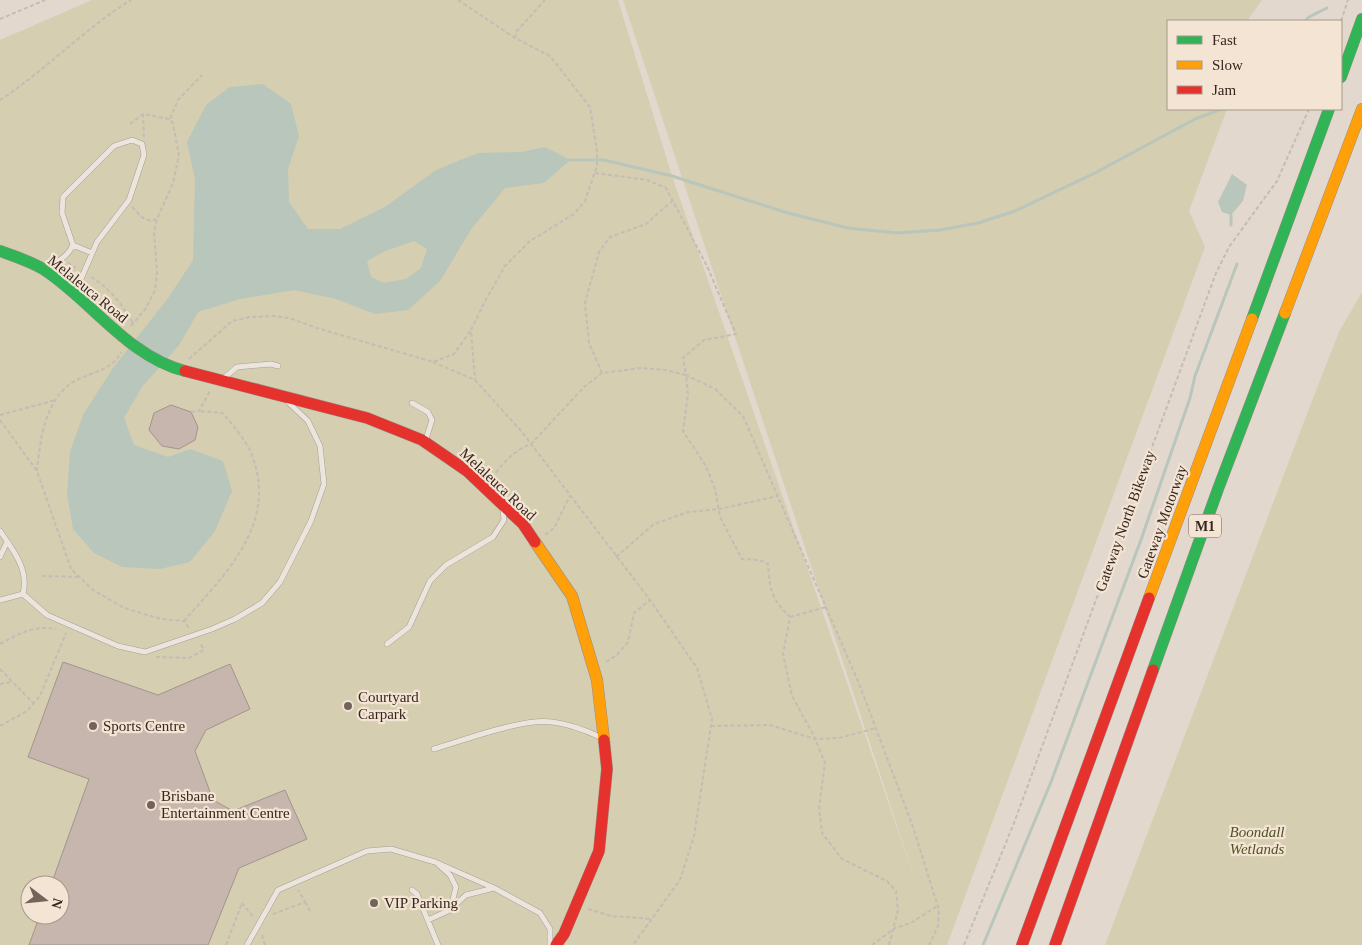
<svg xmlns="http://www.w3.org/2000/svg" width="1362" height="945" font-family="Georgia,serif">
	<rect width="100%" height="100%" fill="#e3d8cd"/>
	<path fill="#d5ceb0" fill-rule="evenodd" d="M 92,0 L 618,0 L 672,176 L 920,894 L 623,0 L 1262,0 L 1247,21 L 1168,21 L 1168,109 L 1227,109 L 1189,211 L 1205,247 L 947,945 L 0,945 L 0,40 ZM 30,885 L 60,885 L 60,915 L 30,915 Z
		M 1362,292 L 1362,945 L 1105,945 L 1313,398 L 1339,332 Z"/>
	<path fill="#b8c6bb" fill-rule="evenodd" d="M 263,84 L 291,104 L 299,136 L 288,169 L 289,202 L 308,229 L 340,229 L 385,207 L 436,170 L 478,153 L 521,152 L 545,147 L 570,160 L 544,183 L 505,188 L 472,228 L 440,281 L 408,310 L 375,314 L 336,299 L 294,290 L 240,299 L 198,312 L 180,344 L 142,387 L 124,418 L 134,445 L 168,457 L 190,449 L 223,461 L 232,491 L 215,531 L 190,562 L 160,569 L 122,567 L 94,553 L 73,529 L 67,494 L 70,452 L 83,415 L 113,368 L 169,297 L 193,260 L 195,179 L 187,142 L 206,105 L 230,87 ZM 414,241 L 427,249 L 421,268 L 406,279 L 384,283 L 371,277 L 367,261 L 385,251 Z
		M 1232,174 L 1247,185 L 1243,201 L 1231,215 L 1222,212 L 1218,202 Z"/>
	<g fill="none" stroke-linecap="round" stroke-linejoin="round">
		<path stroke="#b8c6bb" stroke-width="3" d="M 1305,21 L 1309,17 L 1327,8
			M 570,160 L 604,160 L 672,176 L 788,213 L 848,228 L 897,233 L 940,230 L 978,223 L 1015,211 L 1095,173 L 1195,119 L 1222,109
			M 1231,225 L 1231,215
			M 983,945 L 1051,782 L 1142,537 L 1190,398 L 1195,376 L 1237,264"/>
	</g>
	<path fill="#c7b6ae" stroke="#a3948c" d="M 171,405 L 191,412 L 198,427 L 195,440 L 179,449 L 162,446 L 149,430 L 154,413 Z
		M 63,662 L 158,695 L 230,664 L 250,709 L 206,730 L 195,751 L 213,800 L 233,811 L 285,790 L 307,839 L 239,868 L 208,945 L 29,945 L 40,915 L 60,915 L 60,885 L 51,885 L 89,779 L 28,757 Z"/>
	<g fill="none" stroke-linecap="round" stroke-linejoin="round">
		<g stroke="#a89e96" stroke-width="6">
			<path id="lane" d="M 73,245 L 92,253
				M 44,267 C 57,262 67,258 73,245 L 62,213 L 63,197 L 114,146 L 132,140 L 142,144 L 144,155 L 129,200 L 97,242 L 81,279 L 80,297
				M 224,378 L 237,367 L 271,364 L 278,366
				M 412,403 L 428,412 L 432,420 L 426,439
				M 0,531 C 14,551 29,570 23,594 L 0,600
				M 0,557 L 7,542
				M 23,594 L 47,615 L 118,646 L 145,652 L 212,629 L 235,619 L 262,603 L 280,582 L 311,521 L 324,484 L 320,446 L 308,421 L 289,403
				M 387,644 L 409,627 L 430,581 L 446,565 L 493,537 L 504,520 L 503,510
				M 434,749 C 465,740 522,718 552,722 C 569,724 585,730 600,737
				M 439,865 L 450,875 L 456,887 L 451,907
				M 412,890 L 417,894 L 438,945
				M 428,920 L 450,910 L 466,895 L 494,888
				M 247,945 L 278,890 L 367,851 L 391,849 L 435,862 L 494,888 L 540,913 L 550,929 L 550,945"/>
		</g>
		<g stroke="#988d86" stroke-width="12">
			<path id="fast" d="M 1341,77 L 1362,19
				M 0,251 C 14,256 30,261 43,269 C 90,299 128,357 185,371
				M 1252,319 L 1329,109
				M 1153,670 L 1218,489 L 1285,313"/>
		</g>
		<g stroke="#988d86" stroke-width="12">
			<path id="slow" d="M 1285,313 L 1362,109
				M 535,542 L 572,596 L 597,680 L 604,740
				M 1149,598 L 1252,319"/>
		</g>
		<g stroke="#988d86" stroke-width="12">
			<path id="jam" d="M 185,371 L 367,418 L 422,440 L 467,471 L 523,524 L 535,542
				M 556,945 L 564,934 L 599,851 L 607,769 L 604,740
				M 1022,945 L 1149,598
				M 1055,945 L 1153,670"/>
		</g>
		<path stroke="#c4bcb5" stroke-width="2" stroke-dasharray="4 2.5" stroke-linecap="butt" d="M 458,0 L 515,38 L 550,56 L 590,107 L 597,151 L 597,166 L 585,201 L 574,214 L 530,241 L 505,266 L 484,303 L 471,330 L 475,380
			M 0,19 L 45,0
			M 1341,21 L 1348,0
			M 515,38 L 517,31 L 545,0
			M 0,100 C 46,70 84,29 131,0
			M 130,124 L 143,114
			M 144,137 L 143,114 L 169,119
			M 595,173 L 647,180 L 666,188 L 707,266 L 736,334 L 704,340 L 683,358 L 686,375 L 715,389 L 743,416 L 860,686 L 913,827 L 939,910 L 938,926 L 929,945
			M 132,207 L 143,218 L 151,221 L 157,219
			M 68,263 L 76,268
			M 91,277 C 110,288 122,305 133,323
			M 131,326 L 146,308 L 155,290 L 157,272 L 154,232 L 157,219 L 173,183 L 179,155 L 173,124 L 170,119 L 178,100 L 202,75
			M 189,359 L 232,321 L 250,317 L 274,316 L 289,318 L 317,328 L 433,362 L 454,354 L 471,330
			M 433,362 L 475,380 L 522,432 L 650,600 L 697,668 L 712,719 L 694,836 L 680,880 L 633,945
			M 602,373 L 589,343 L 585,303 L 599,252 L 610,237 L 646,224 L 672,201
			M 191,412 L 199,411 L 210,391
			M 0,415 L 56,400
			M 0,420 L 37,471 L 71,569 L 93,590 L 124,608 L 161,619 L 184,621 L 189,628
			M 37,471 C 40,442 44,403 70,384 C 87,372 112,372 121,352
			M 492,478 C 502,464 514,450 531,444 L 584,387 L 602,373 L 641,368 L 665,370 L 686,375 L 688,394 L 683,431 L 706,466 L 715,489 L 720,517 L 742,559 L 759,560 L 768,564 C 770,590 771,598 790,617 L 783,654 L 792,696 L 814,736 L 825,763 L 819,808 L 822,833 L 842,859 L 887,881 L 896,891 L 898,910 L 889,945
			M 545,535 L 554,528 L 570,496
			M 616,557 L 654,524 L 688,512 L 719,509 L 778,496
			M 42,576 L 80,577
			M 790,617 L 826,607
			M 184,621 C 224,575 277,526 253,458 C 248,442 233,426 223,413 L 199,411
			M 0,644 C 18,634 34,625 56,629
			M 156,657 L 189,658 L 204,650 L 200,643
			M 606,662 L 617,655 L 628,642 L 634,613 L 650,600
			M 0,669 L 33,703
			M 0,684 L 12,682
			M 0,726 L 27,711 L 40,696 L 66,633
			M 711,726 L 770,725 L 815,739 L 839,738 L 876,728
			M 305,902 L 310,911
			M 242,903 L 254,918
			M 588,909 L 611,916 L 652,919
			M 273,914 L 305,902 L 298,890
			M 262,935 L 265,945
			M 226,945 L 242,903
			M 872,945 L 895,928 L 911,923 L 937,906
			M 964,945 L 1014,823 L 1216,273 L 1229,247 L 1277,181 L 1309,109"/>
		<use href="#lane" stroke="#ebe5de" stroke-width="5"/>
		<use href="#fast" stroke="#30b455" stroke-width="11"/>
		<use href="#slow" stroke="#ff9f0a" stroke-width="11"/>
		<use href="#jam" stroke="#e5322d" stroke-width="11"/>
	</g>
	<g fill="#73645b" stroke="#f4e4d3" stroke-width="2">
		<circle cx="348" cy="706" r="5"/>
		<circle cx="93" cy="726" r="5"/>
		<circle cx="151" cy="805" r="5"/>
		<circle cx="374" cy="903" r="5"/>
	</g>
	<g text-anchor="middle" stroke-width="4.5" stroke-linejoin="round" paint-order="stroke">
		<rect fill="#f4e4d3" stroke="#6f5f54" stroke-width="1" x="1189" y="514.5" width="32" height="23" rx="4"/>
		<g font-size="14" font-weight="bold" fill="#36261e">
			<text x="1205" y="531">M1</text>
		</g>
		<g font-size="15" fill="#36261e" stroke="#f4e4d3">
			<text transform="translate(88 289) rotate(39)" y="5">Melaleuca Road</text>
			<text transform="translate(498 484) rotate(43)" y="5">Melaleuca Road</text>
			<text transform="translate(1125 521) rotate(-70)" y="5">Gateway North Bikeway</text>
			<text transform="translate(1162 522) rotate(-70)" y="5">Gateway Motorway</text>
		</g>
		<g font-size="15" fill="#36261e" stroke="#f4e4d3" text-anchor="start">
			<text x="358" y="702">Courtyard<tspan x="358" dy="17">Carpark</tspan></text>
			<text x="103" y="731">Sports Centre</text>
			<text x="161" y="801">Brisbane<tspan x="161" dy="17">Entertainment Centre</tspan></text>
			<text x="384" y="908">VIP Parking</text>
		</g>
		<g font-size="15" font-style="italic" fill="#4f5226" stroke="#f4e4d3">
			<text x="1257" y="837">Boondall<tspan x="1257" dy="17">Wetlands</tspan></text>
		</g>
	</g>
	<rect x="1167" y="20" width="175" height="90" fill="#f4e4d3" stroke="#a8988b"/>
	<rect x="1177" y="36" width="25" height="8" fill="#30b455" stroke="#a8988b"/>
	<text x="1212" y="45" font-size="15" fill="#36261e">Fast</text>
	<rect x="1177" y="61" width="25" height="8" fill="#ff9f0a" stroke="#a8988b"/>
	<text x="1212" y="70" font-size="15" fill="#36261e">Slow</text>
	<rect x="1177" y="86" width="25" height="8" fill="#e5322d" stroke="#a8988b"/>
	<text x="1212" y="95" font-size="15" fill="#36261e">Jam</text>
	<g transform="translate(45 900) rotate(106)"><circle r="24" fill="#f4e4d3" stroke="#a8988b"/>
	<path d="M0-4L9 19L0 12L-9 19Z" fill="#73645b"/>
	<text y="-8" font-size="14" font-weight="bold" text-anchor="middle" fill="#36261e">N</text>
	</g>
</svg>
